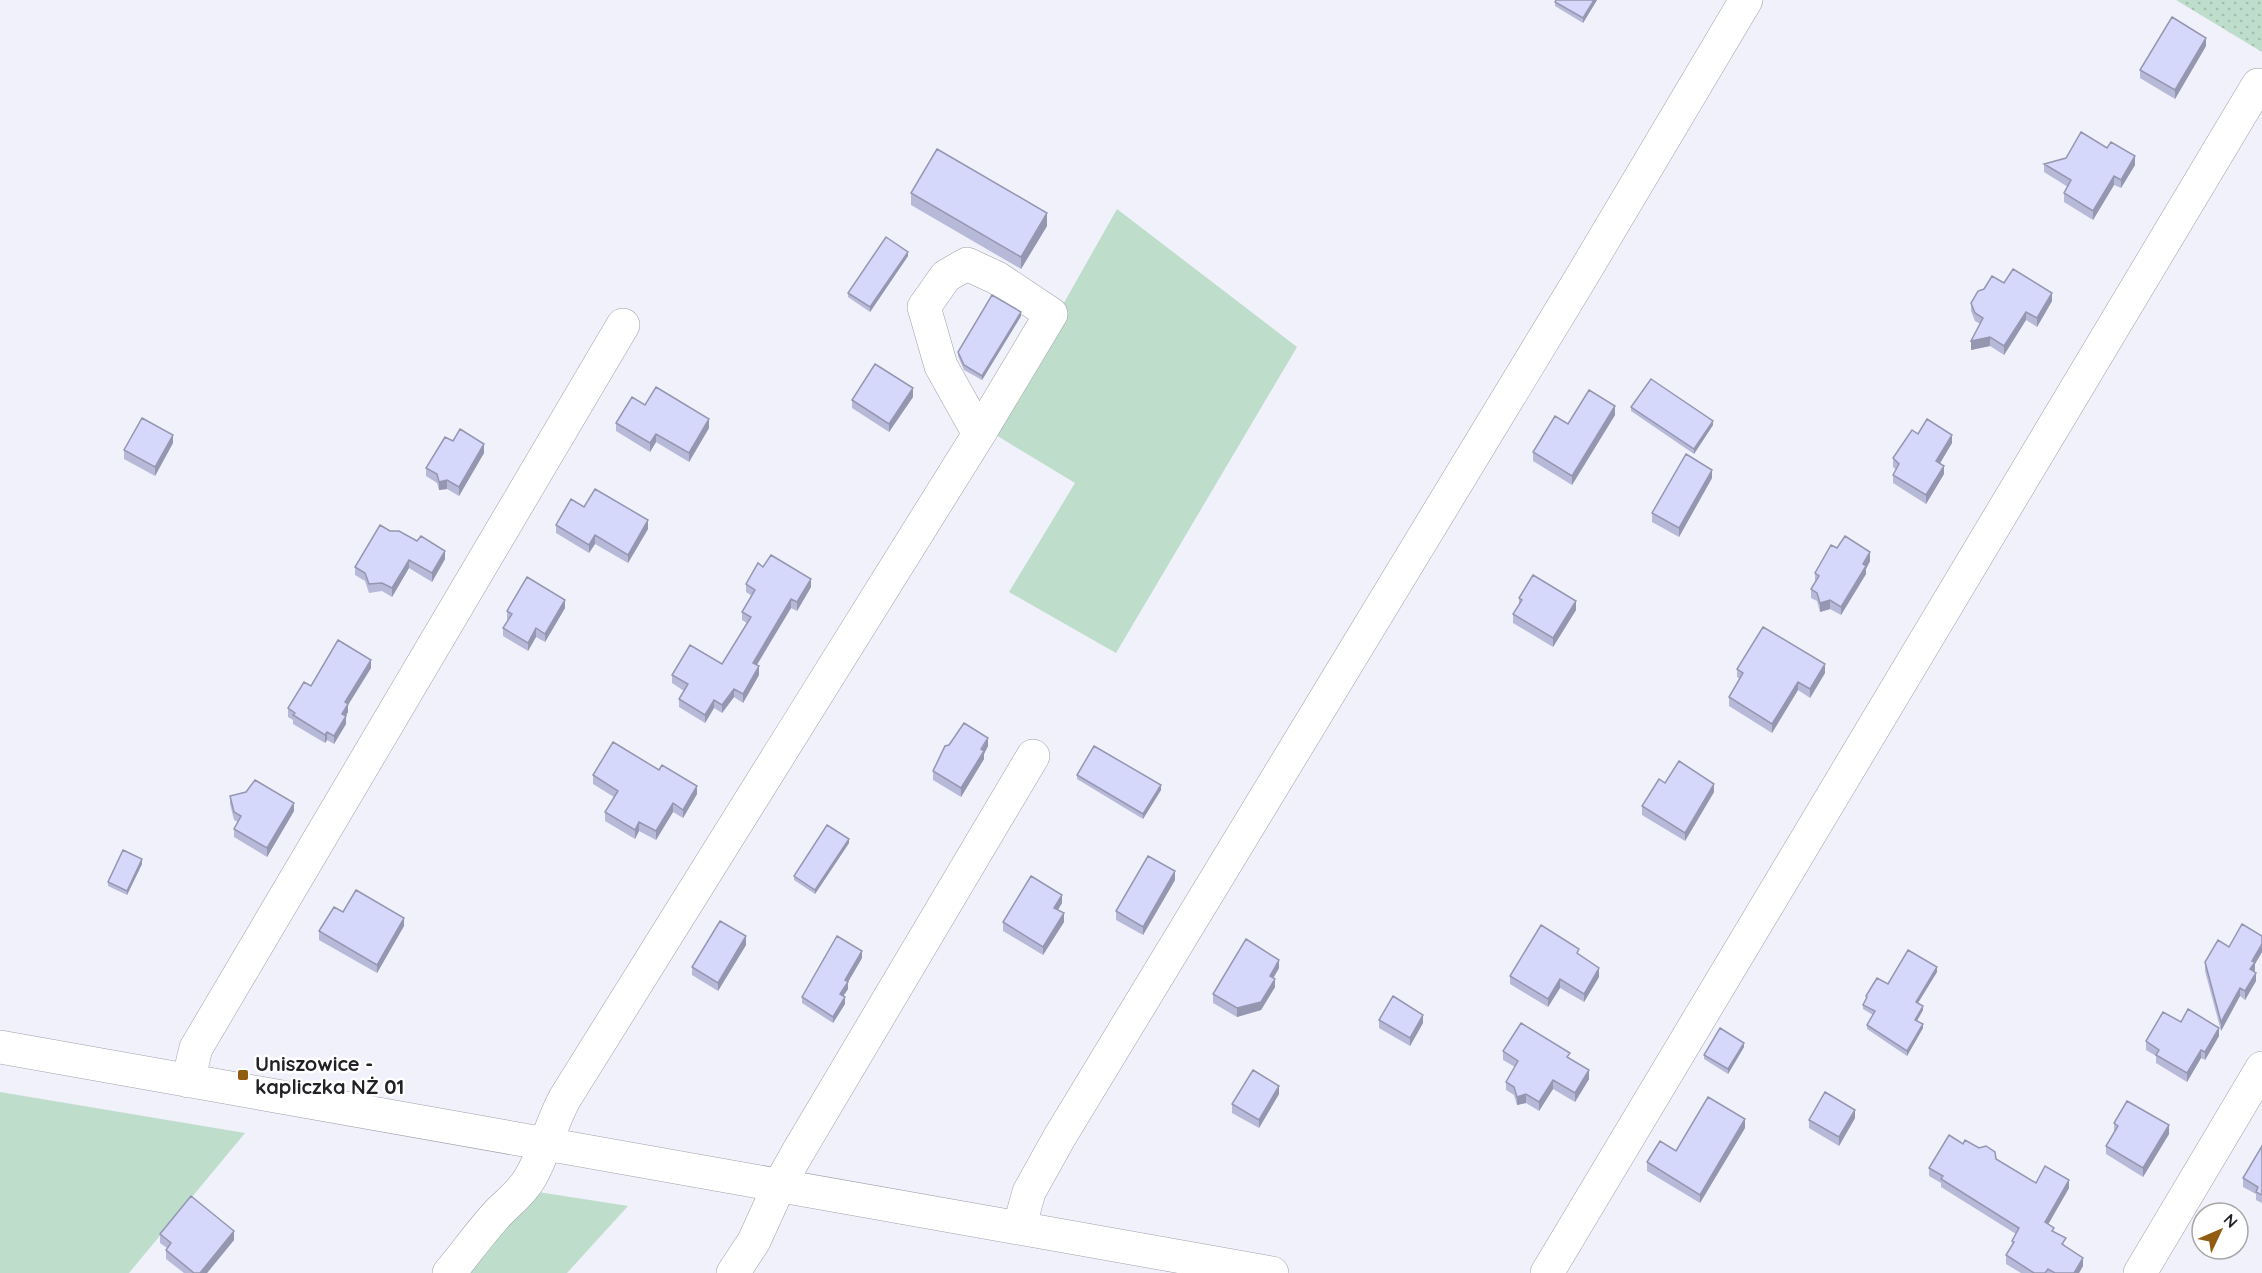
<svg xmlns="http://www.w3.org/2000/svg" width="2262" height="1273" font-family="Quicksand,sans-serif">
	<defs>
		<pattern id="garden-dots" width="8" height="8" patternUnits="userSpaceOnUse" patternTransform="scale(1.5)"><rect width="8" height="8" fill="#beddcb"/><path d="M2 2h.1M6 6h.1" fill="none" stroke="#a3bdae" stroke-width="1.8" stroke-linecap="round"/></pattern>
	</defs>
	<rect width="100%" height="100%" fill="#f0f1fb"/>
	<path fill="#beddcb" d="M 1117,209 L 1297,347 L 1116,653 L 1009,592 L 1075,483 L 991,432 Z
		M 0,1092 L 245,1133 L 129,1273 L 0,1273 Z
		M 519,1189 L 628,1206 L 567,1273 L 447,1273 Z"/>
	<path fill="url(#garden-dots)" d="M 2176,0 L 2262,0 L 2262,52 Z"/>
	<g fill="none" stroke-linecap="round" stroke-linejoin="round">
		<g stroke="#9fa0a9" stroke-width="34">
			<path id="minor" d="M 0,1047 L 1272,1273
				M 188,1081 L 196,1048 L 623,325
				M 1019,1228 L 1029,1192 L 1059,1138 L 1582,276 L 1746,0
				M 449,1273 C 466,1253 481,1231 499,1212 C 510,1201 522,1192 530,1178 C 545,1153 551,1123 565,1098 L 979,434 L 1051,314 L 997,278 L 967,264 L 946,276 L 924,307 L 941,366 L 979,434
				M 733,1273 L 754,1241 L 779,1186 L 798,1152 L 1033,756
				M 1547,1273 L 2258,85
				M 2140,1273 L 2262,1068"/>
		</g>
		<use href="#minor" stroke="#fff" stroke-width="33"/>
	</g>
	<path fill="#b7b9d8" d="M 1597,0 L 1583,23 L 1555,6 L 1555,2 Z
		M 2206,46 L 2175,99 L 2140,78 L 2140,70 Z
		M 2044,164 L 2135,165 L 2121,188 L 2114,185 L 2093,220 L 2064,202 L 2064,193 L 2068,187 L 2044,172 Z
		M 911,193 L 1047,226 L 1021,269 L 911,205 Z
		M 908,256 L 870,312 L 848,297 L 848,293 Z
		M 2004,283 L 2052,301 L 2037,327 L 2026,320 L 2004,355 L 1990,346 L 1971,350 L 1980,324 L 1975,321 L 1971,311 L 1971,303 Z
		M 1021,316 L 982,380 L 964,370 L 958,356 L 958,352 Z
		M 913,397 L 889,432 L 852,408 L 852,400 Z
		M 645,405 L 709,428 L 689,462 L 656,442 L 650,452 L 616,431 L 616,423 Z
		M 1631,407 L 1713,425 L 1694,454 L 1631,411 Z
		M 1615,415 L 1572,485 L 1533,461 L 1533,452 L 1568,424 Z
		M 1918,434 L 1952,443 L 1940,463 L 1944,474 L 1926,504 L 1893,483 L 1893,475 L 1896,470 L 1893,467 L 1893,458 Z
		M 453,441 L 484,453 L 459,496 L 447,489 L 439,490 L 437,483 L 426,476 L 426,468 Z
		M 173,443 L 155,476 L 124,459 L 124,450 Z
		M 1712,478 L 1679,537 L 1652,522 L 1652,513 Z
		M 584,507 L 648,529 L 628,563 L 595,544 L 589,553 L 556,533 L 556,525 Z
		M 390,531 L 445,559 L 432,582 L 409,568 L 392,597 L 382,591 L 369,593 L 365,581 L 355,575 L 355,567 Z
		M 1837,548 L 1870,561 L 1866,569 L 1866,574 L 1841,615 L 1830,609 L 1820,612 L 1817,601 L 1811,598 L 1811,589 L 1816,582 L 1815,582 L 1815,573 Z
		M 763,567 L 811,587 L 797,611 L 791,608 L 757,665 L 759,675 L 743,703 L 734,697 L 722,713 L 714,708 L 705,723 L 679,707 L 679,699 L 684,691 L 672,683 L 672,675 L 722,664 L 747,623 L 742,620 L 742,612 L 752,596 L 746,592 L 746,584 Z
		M 1519,598 L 1576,610 L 1553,647 L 1513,623 L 1513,614 L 1519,605 Z
		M 565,608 L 545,642 L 536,637 L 528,651 L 503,636 L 503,628 L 508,620 L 507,619 L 507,611 Z
		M 371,668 L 348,705 L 348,712 L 346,716 L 346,724 L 334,744 L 327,740 L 325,743 L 293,724 L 293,720 L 288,717 L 288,708 L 311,686 Z
		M 1737,669 L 1825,673 L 1810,698 L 1798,690 L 1772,733 L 1729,706 L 1729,697 L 1740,679 L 1737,677 Z
		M 988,746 L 984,754 L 984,759 L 961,797 L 933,780 L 933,771 Z
		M 593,775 L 697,794 L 683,818 L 673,812 L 656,840 L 639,831 L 635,839 L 605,821 L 605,812 L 614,797 L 593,784 Z
		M 1077,775 L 1161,790 L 1143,819 L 1077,779 Z
		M 1665,783 L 1714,792 L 1685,841 L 1642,815 L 1642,806 Z
		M 230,796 L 294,811 L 267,857 L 234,837 L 234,829 L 238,822 L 234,820 L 230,804 Z
		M 849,843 L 815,894 L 794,880 L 794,876 Z
		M 142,864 L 127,895 L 108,886 L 108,882 Z
		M 1175,880 L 1143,935 L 1116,920 L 1116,911 Z
		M 1062,903 L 1058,910 L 1064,922 L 1043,955 L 1003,931 L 1003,922 Z
		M 343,912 L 404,926 L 377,973 L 319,940 L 319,931 Z
		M 2262,936 L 2262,952 L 2255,964 L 2254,972 L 2256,981 L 2245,1000 L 2240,996 L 2221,1031 L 2205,971 L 2205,962 L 2229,947 Z
		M 746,945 L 718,991 L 692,975 L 692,967 Z
		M 1579,955 L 1599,977 L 1584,1002 L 1560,988 L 1548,1007 L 1510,984 L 1510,976 Z
		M 862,958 L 848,982 L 848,989 L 843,996 L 845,1004 L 833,1023 L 802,1003 L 802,997 Z
		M 1279,968 L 1273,978 L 1275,987 L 1261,1010 L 1237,1017 L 1213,1003 L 1213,994 Z
		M 1937,972 L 1918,1003 L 1923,1010 L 1917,1021 L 1923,1028 L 1907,1056 L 1867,1029 L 1867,1025 L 1873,1015 L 1863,1009 L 1863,1005 L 1866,1000 L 1866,996 L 1888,984 Z
		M 1379,1020 L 1423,1023 L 1410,1046 L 1379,1028 Z
		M 2181,1022 L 2219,1036 L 2205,1060 L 2201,1058 L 2187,1082 L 2156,1063 L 2156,1056 L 2146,1050 L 2146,1041 Z
		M 1744,1047 L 1728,1074 L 1704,1059 L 1704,1055 Z
		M 1503,1051 L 1570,1058 L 1589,1079 L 1575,1102 L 1553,1089 L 1539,1111 L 1526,1103 L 1517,1105 L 1514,1095 L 1506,1090 L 1506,1082 L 1515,1067 L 1503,1060 Z
		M 1279,1094 L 1259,1128 L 1232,1113 L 1232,1104 Z
		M 1855,1118 L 1839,1146 L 1809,1128 L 1809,1120 Z
		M 2114,1123 L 2169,1134 L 2143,1177 L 2106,1154 L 2106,1146 L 2114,1132 Z
		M 1745,1128 L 1700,1203 L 1647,1171 L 1647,1162 L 1676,1151 Z
		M 1963,1144 L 1996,1159 L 2036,1183 L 2069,1188 L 2048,1224 L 2066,1247 L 2083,1266 L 2079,1273 L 2021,1273 L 2006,1264 L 2006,1255 L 2012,1246 L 2012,1241 L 2016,1234 L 1941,1187 L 1941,1183 L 1929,1176 L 1929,1168 Z
		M 2262,1146 L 2262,1203 L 2256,1200 L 2256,1194 L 2243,1187 L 2243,1178 Z
		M 160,1234 L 234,1240 L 207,1273 L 184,1273 L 166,1259 L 166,1250 L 167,1248 L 160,1243 Z"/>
	<path fill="#9596b0" d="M 1594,0 L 1597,0 L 1583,23 L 1583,18 Z
		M 2206,38 L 2206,46 L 2175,99 L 2175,90 Z
		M 2135,156 L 2135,165 L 2121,188 L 2121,180 Z
		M 2114,176 L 2114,185 L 2093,220 L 2093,211 Z
		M 1047,213 L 1047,226 L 1021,269 L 1021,257 Z
		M 908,252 L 908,256 L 870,312 L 870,307 Z
		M 2052,293 L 2052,301 L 2037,327 L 2037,318 Z
		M 1021,312 L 1021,316 L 982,380 L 982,376 Z
		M 2026,312 L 2026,320 L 2004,355 L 2004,346 Z
		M 1990,337 L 1990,346 L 1971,350 L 1971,341 Z
		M 913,388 L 913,397 L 889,432 L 889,424 Z
		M 1615,406 L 1615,415 L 1572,485 L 1572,476 Z
		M 709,419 L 709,428 L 689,462 L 689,453 Z
		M 1713,421 L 1713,425 L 1694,454 L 1694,449 Z
		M 656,434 L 656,442 L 650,452 L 650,443 Z
		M 173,435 L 173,443 L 155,476 L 155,467 Z
		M 1952,435 L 1952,443 L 1936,470 L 1936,461 Z
		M 484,444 L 484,453 L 459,496 L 459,487 Z
		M 1944,466 L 1944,474 L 1926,504 L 1926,495 Z
		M 1712,470 L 1712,478 L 1679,537 L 1679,528 Z
		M 447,480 L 447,489 L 439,490 L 439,482 Z
		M 648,520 L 648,529 L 628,563 L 628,555 Z
		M 595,535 L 595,544 L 589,553 L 589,545 Z
		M 445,551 L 445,559 L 432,582 L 432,573 Z
		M 1870,552 L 1870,561 L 1866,569 L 1866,574 L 1841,615 L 1841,607 Z
		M 409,560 L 409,568 L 392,597 L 392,588 Z
		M 811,579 L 811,587 L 797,611 L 797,602 Z
		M 791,599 L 791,608 L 753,671 L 753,663 Z
		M 565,600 L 565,608 L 545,642 L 545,634 Z
		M 1830,600 L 1830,609 L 1820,612 L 1820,603 Z
		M 1576,601 L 1576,610 L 1553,647 L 1553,638 Z
		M 536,628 L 536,637 L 528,651 L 528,643 Z
		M 371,660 L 371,668 L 348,705 L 348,712 L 342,722 L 342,714 L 345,702 Z
		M 1825,664 L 1825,673 L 1810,698 L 1810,689 Z
		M 759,666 L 759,675 L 743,703 L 743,694 Z
		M 1798,682 L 1798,690 L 1772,733 L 1772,724 Z
		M 734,689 L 734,697 L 722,713 L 722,705 Z
		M 714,700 L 714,708 L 705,723 L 705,715 Z
		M 346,716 L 346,724 L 334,744 L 334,736 Z
		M 327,732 L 327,740 L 325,743 L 325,735 Z
		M 988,738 L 988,746 L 984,754 L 984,759 L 961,797 L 961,788 Z
		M 1714,784 L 1714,792 L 1685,841 L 1685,833 Z
		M 1161,785 L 1161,790 L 1143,819 L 1143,814 Z
		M 697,786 L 697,794 L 683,818 L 683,810 Z
		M 294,803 L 294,811 L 267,857 L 267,848 Z
		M 673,803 L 673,812 L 656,840 L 656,831 Z
		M 639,822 L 639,831 L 635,839 L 635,830 Z
		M 849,839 L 849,843 L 815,894 L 815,890 Z
		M 142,859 L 142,864 L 127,895 L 127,891 Z
		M 1175,871 L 1175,880 L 1143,935 L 1143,927 Z
		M 1062,895 L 1062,903 L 1054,916 L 1054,908 Z
		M 1064,913 L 1064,922 L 1043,955 L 1043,947 Z
		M 404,918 L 404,926 L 377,973 L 377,965 Z
		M 746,936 L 746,945 L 718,991 L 718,983 Z
		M 2262,944 L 2262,952 L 2255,964 L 2255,970 L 2250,978 L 2250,969 L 2252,961 Z
		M 862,951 L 862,958 L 848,982 L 848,989 L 840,1001 L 840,994 L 845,980 Z
		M 1279,960 L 1279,968 L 1270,984 L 1270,976 Z
		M 1937,967 L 1937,972 L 1916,1006 L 1916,1002 Z
		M 1599,968 L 1599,977 L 1584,1002 L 1584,994 Z
		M 2256,973 L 2256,981 L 2245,1000 L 2245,991 Z
		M 1275,979 L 1275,987 L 1261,1010 L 1237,1017 L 1237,1008 Z
		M 1560,979 L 1560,988 L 1548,1007 L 1548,999 Z
		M 2240,988 L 2240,996 L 2221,1031 L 2221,1022 Z
		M 845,997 L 845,1004 L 833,1023 L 833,1017 Z
		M 1923,1006 L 1923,1010 L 1915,1024 L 1915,1020 Z
		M 1423,1015 L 1423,1023 L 1410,1046 L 1410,1038 Z
		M 1923,1024 L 1923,1028 L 1907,1056 L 1907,1051 Z
		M 2219,1028 L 2219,1036 L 2205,1060 L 2205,1052 Z
		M 1744,1043 L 1744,1047 L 1728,1074 L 1728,1069 Z
		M 2201,1050 L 2201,1058 L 2187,1082 L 2187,1073 Z
		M 1589,1070 L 1589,1079 L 1575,1102 L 1575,1093 Z
		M 1553,1080 L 1553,1089 L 1539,1111 L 1539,1102 Z
		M 1279,1086 L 1279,1094 L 1259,1128 L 1259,1120 Z
		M 1526,1094 L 1526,1103 L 1517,1105 L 1517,1097 Z
		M 1855,1110 L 1855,1118 L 1839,1146 L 1839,1137 Z
		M 1745,1119 L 1745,1128 L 1700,1203 L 1700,1195 Z
		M 2169,1125 L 2169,1134 L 2143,1177 L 2143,1168 Z
		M 2069,1180 L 2069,1188 L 2045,1230 L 2045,1222 Z
		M 234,1231 L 234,1240 L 207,1273 L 200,1273 Z
		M 2083,1258 L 2083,1266 L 2079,1273 L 2074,1273 Z"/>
	<path fill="#d5d7fb" stroke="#9596b0" stroke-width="1.5" d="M 1556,0 L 1594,0 L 1583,18 L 1555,2 Z
		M 2172,17 L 2206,38 L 2175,90 L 2140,70 Z
		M 2081,132 L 2107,148 L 2111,142 L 2135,156 L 2121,180 L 2114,176 L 2093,211 L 2064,193 L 2071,180 L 2044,164 L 2066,158 Z
		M 937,149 L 1047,213 L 1021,257 L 911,193 Z
		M 886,237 L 908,252 L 870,307 L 848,293 Z
		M 2013,269 L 2052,293 L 2037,318 L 2026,312 L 2004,346 L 1990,337 L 1971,341 L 1983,318 L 1975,313 L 1971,303 L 1978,291 L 1984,289 L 1992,276 L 2004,283 Z
		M 992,295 L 1021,312 L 982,376 L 964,365 L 958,352 Z
		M 875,364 L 913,388 L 889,424 L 852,400 Z
		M 1651,379 L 1713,421 L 1694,449 L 1631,407 Z
		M 656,387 L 709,419 L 689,453 L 656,434 L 650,443 L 616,423 L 632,397 L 645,405 Z
		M 1589,390 L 1615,406 L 1572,476 L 1533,452 L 1555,416 L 1568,424 Z
		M 142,418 L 173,435 L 155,467 L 124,450 Z
		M 1927,419 L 1952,435 L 1936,461 L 1944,466 L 1926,495 L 1893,475 L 1899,464 L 1893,458 L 1912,430 L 1918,434 Z
		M 460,429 L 484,444 L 459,487 L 447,480 L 439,482 L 437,474 L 426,468 L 445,437 L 453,441 Z
		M 1686,454 L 1712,470 L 1679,528 L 1652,513 Z
		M 595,489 L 648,520 L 628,555 L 595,535 L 589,545 L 556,525 L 571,499 L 584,507 Z
		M 380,525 L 390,531 L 399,531 L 417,541 L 421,536 L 445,551 L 432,573 L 409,560 L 392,588 L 382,583 L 369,584 L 365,573 L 355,567 Z
		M 1845,536 L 1870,552 L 1863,564 L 1866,566 L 1841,607 L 1830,600 L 1820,603 L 1817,593 L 1811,589 L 1819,576 L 1815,573 L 1831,545 L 1837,548 Z
		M 771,555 L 811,579 L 797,602 L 791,599 L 753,663 L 759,666 L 743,694 L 734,689 L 722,705 L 714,700 L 705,715 L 679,699 L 688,684 L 672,675 L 690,645 L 722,664 L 751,617 L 742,612 L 755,590 L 746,584 L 758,563 L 763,567 Z
		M 1533,575 L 1576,601 L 1553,638 L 1513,614 L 1522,600 L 1519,598 Z
		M 527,577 L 565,600 L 545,634 L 536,628 L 528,643 L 503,628 L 512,614 L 507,611 Z
		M 1763,627 L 1825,664 L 1810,689 L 1798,682 L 1772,724 L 1729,697 L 1743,673 L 1737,669 Z
		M 338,640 L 371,660 L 345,702 L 348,704 L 342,714 L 346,716 L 334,736 L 327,732 L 325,735 L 293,715 L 295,713 L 288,708 L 304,682 L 311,686 Z
		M 964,723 L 988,738 L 981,749 L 984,751 L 961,788 L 933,771 L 945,746 L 949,745 Z
		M 613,742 L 659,770 L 662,765 L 697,786 L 683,810 L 673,803 L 656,831 L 639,822 L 635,830 L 605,812 L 618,791 L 593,775 Z
		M 1094,746 L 1161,785 L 1143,814 L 1077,775 Z
		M 1679,761 L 1714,784 L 1685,833 L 1642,806 L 1659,779 L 1665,783 Z
		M 255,780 L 294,803 L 267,848 L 234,829 L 241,816 L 234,812 L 230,796 L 246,792 Z
		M 827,825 L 849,839 L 815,890 L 794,876 Z
		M 123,850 L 142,859 L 127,891 L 108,882 Z
		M 1148,856 L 1175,871 L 1143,927 L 1116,911 Z
		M 1031,876 L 1062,895 L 1054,908 L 1064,913 L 1043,947 L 1003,922 Z
		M 356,890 L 404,918 L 377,965 L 319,931 L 334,907 L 343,912 Z
		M 720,921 L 746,936 L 718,983 L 692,967 Z
		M 2242,924 L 2262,936 L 2262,944 L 2252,961 L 2255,962 L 2250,969 L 2256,973 L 2245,991 L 2240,988 L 2221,1022 L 2205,962 L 2218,940 L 2229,947 Z
		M 1541,925 L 1579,949 L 1577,953 L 1599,968 L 1584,994 L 1560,979 L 1548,999 L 1510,976 Z
		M 837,936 L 862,951 L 845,980 L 848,982 L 840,994 L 845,997 L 833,1017 L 802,997 Z
		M 1246,939 L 1279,960 L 1270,976 L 1275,979 L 1261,1002 L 1237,1008 L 1213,994 Z
		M 1908,950 L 1937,967 L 1916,1002 L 1923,1006 L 1915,1020 L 1923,1024 L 1907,1051 L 1867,1025 L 1875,1011 L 1863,1005 L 1867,997 L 1866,996 L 1877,978 L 1888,984 Z
		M 1393,996 L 1423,1015 L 1410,1038 L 1379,1020 Z
		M 2188,1009 L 2219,1028 L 2205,1052 L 2201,1050 L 2187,1073 L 2156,1055 L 2159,1050 L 2146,1041 L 2163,1012 L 2181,1022 Z
		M 1521,1023 L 1570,1053 L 1567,1057 L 1589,1070 L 1575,1093 L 1553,1080 L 1539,1102 L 1526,1094 L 1517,1097 L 1514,1087 L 1506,1082 L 1518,1061 L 1503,1051 Z
		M 1720,1028 L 1744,1043 L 1728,1069 L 1704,1055 Z
		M 1253,1070 L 1279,1086 L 1259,1120 L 1232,1104 Z
		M 1825,1092 L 1855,1110 L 1839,1137 L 1809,1120 Z
		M 1708,1097 L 1745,1119 L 1700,1195 L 1647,1162 L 1660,1141 L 1676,1151 Z
		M 2127,1101 L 2169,1125 L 2143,1168 L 2106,1146 L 2118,1126 L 2114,1123 Z
		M 1949,1135 L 1963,1144 L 1965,1140 L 1979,1148 L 1986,1146 L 1995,1152 L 1996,1159 L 2036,1183 L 2045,1166 L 2069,1180 L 2045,1222 L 2054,1228 L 2052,1231 L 2066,1238 L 2062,1244 L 2083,1258 L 2074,1273 L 2055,1273 L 2048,1269 L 2045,1273 L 2034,1273 L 2006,1255 L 2014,1242 L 2012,1241 L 2019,1228 L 1941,1179 L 1943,1176 L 1929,1168 Z
		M 2262,1146 L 2262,1195 L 2256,1192 L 2258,1187 L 2243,1178 Z
		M 191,1196 L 234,1231 L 200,1273 L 194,1273 L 166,1250 L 171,1243 L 160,1234 Z"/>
	<rect fill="#915b11" stroke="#fff" stroke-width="2" x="237" y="1069" width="12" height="12" rx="3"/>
	<g text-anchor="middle" stroke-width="5" stroke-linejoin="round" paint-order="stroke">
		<g font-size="20" font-weight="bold" fill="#222226" stroke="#fff" text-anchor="start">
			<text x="255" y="1071">Uniszowice -<tspan x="255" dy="23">kapliczka NŻ 01</tspan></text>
		</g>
	</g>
	<g transform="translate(2220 1231) rotate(46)"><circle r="28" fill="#ffffff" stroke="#a7a7a8" stroke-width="1.5"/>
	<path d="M0-4.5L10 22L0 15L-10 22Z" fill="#915b11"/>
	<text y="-9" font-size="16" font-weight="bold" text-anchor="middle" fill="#222226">N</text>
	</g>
</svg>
